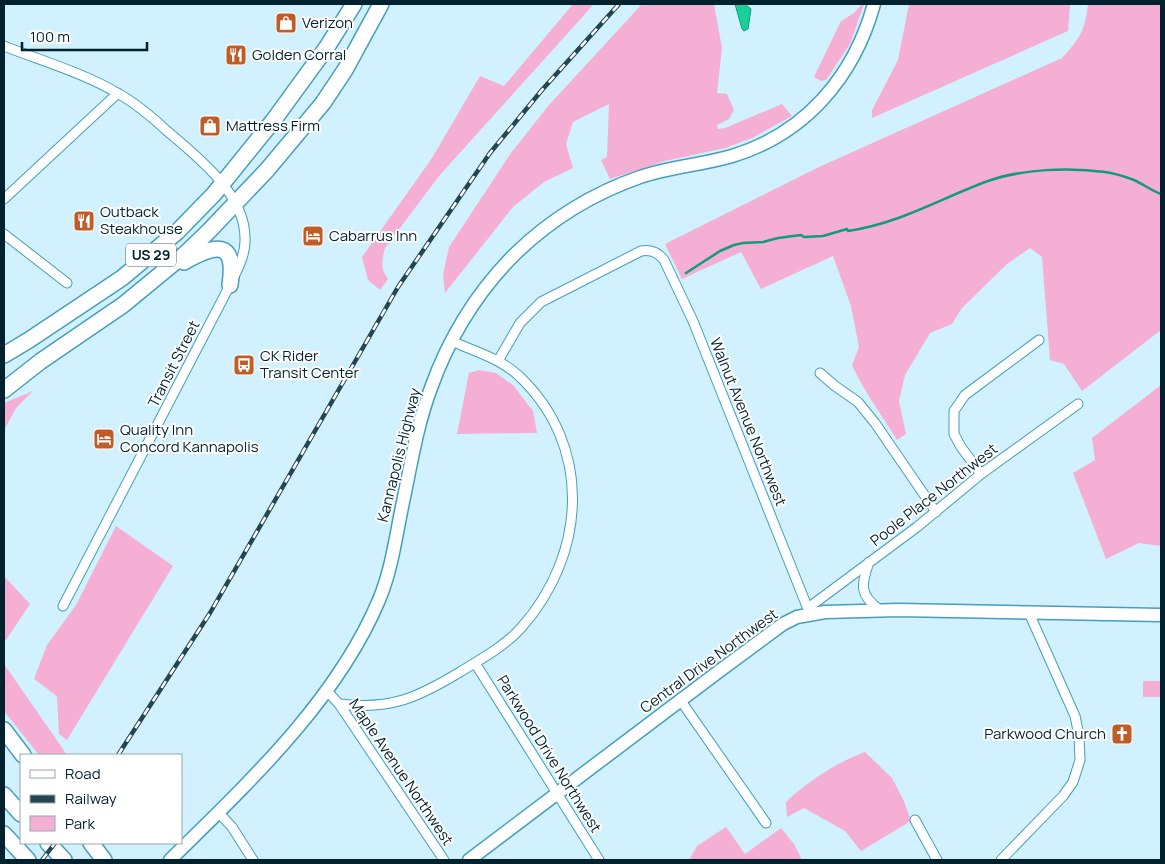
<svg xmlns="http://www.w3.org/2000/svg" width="1165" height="864" font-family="Manrope,sans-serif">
	<rect width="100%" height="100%" fill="#d1f1ff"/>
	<path fill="#f5afd5" d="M 573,4 L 594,4 L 439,176 L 385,248 C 382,260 380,269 388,279 L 380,290 L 368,280 L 362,257 L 432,158 L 480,76 L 504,86 Z
		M 642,4 L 714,4 L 722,48 L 717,93 L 727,94 L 734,110 L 729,119 L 717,125 L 718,129 L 725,128 L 782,104 L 792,116 L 752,138 L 725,148 L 665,161 L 610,179 L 601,160 L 607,157 L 609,104 L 573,122 L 566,144 L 573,168 L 544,182 L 513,207 L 445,293 L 443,275 L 449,247 L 511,153 L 549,105 Z
		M 862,4 L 864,4 L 863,7 L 850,44 L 826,80 L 821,81 L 814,77 L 841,21 L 854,13 Z
		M 909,4 L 1070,4 L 1068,31 L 872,118 L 872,110 L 898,60 Z
		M 1088,4 L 1161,4 L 1161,330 L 1082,391 L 1064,364 L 1050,360 L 1042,257 L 1030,248 L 1007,264 L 962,308 L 952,324 L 930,333 L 905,375 L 899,401 L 906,434 L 897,440 C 882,415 864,392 852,365 L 859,347 L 851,306 L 833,256 L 761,289 L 741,252 L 682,279 L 665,244 L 819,167 L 1062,58 C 1080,38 1085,31 1088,4 Z
		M 479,370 L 496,373 L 513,385 L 533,411 L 537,433 L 457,434 L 469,373 Z
		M 1161,385 L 1161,546 L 1139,543 L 1106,559 L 1073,473 L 1095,460 L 1092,438 Z
		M 33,391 L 16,408 L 4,430 L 4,403 Z
		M 116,526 L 173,566 L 67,740 L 59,734 L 57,696 L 34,679 L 47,645 L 76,605 Z
		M 4,576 L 30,604 L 6,640 L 4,638 Z
		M 4,664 L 63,749 L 66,755 L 39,755 L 4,711 Z
		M 1143,681 L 1161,681 L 1161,697 L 1143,697 Z
		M 865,752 L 892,778 L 904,801 L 911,821 L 861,851 L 845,831 L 804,808 L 787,817 L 786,802 C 805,783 839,761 865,752 Z
		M 726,827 L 745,854 L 781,828 L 794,844 L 802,860 L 689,860 L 697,846 Z"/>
	<path fill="#19d099" stroke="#129c79" d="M 735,4 L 745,4 L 751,9 L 748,29 L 744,31 L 742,29 Z"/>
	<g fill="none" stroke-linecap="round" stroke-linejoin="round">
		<path stroke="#129c79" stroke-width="2.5" d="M 686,273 L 720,251 L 734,245 L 743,243 L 763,242 L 778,238 L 801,235 L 804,237 L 823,236 L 847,229 L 848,231 C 901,223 939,199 988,181 C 1022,169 1069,167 1105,172 C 1114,173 1126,177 1134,180 C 1143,184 1152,191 1161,194"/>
		<g stroke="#459ebe" stroke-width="11">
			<path id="street" d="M 4,46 C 42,61 84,73 119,94 C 137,104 152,117 167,131 C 198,157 245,194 245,238 C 246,255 237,270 230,285 L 63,606
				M 4,199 L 118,93
				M 4,234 L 67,283
				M 498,361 L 520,323 L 541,302 L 641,251 C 651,249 658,252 664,260 L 693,321 L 810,614
				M 820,373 L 835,386 L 858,402 L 875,423 L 936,512
				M 981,474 L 961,447 L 954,434 L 954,411 L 965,395 L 1039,340
				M 869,562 C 861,585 859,595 880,610
				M 808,608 L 917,527 L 981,474 L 1078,404
				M 475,663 L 599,860
				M 326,690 L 339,704 L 444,860
				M 681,701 L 766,823
				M 339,704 C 391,710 417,698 460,672 C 481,659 505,646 521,628 C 587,554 593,446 519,376 C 500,358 475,352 452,341
				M 218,812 L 232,827 L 253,860
				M 915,820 L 937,860
				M 1001,860 L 1063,796 L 1073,782 L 1080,760 L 1079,735 L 1075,716 L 1029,613"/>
		</g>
		<g stroke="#459ebe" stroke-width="15">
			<path id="secondary" d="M 170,860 C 247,784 336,702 379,600 C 392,569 396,535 403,502 C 411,464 417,425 431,388 C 449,338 478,291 515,254 C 550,220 594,193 640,177 C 670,167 701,165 732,156 C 805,134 854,77 874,4
				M 469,860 L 718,672 L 783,624 L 797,617 L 825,612 L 899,610 L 1161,615"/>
		</g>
		<g stroke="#459ebe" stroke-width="18">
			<path id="highway" d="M 184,262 C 214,245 237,238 230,285
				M 4,355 L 29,340 L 122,278 L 177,232 L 214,194 L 273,121 L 327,47 L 354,4
				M 4,390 L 41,361 L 123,305 L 185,254 L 208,232 L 267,170 L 323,103 L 345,70 L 381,4
				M 4,730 L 23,755
				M 4,795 L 21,814
				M 4,834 L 28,860
				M 48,843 L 64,860
				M 91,843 L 104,860"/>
		</g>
		<use href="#street" stroke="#fff" stroke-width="9"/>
		<use href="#secondary" stroke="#fff" stroke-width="12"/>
		<use href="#highway" stroke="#fff" stroke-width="15"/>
		<g stroke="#244653" stroke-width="4.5">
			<path id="rail" d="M 118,755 L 210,613 L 398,287 L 490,153 L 542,90 L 619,4
				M 42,860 L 55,843"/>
		</g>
		<use href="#rail" stroke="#fff" stroke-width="2.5" stroke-dasharray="8" stroke-linecap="butt"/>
	</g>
	<defs>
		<g id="shop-square" transform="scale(1.125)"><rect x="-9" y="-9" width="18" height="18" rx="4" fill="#c05c27" stroke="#fff"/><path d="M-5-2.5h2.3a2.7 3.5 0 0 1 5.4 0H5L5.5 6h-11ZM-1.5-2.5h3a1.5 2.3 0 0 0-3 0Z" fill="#fff"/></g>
		<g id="restaurant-square" transform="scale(1.125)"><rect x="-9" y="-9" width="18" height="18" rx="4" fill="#c05c27" stroke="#fff"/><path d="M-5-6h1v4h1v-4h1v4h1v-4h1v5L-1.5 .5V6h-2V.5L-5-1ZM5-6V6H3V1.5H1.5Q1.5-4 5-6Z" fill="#fff"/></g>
		<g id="hotel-square" transform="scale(1.125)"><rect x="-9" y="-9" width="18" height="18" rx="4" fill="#c05c27" stroke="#fff"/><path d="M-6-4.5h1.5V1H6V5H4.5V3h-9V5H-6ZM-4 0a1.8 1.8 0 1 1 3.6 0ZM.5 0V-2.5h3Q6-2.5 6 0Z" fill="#fff"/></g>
		<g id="bus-square" transform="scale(1.125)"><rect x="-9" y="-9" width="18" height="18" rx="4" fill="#c05c27" stroke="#fff"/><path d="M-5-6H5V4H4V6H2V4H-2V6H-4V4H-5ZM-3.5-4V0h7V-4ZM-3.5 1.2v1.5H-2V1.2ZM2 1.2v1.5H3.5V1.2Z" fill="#fff"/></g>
		<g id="church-square" transform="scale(1.125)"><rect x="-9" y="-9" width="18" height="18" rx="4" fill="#c05c27" stroke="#fff"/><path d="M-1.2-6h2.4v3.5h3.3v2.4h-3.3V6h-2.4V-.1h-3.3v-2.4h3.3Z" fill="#fff"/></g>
	</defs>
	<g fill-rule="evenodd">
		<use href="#shop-square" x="286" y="23"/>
		<use href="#restaurant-square" x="236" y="55"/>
		<use href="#shop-square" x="210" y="126"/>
		<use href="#restaurant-square" x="84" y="221"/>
		<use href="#hotel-square" x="313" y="236"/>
		<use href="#bus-square" x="244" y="365"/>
		<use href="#hotel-square" x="104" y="439"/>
		<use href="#church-square" x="1122" y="734"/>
	</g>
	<g text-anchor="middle" stroke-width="4" stroke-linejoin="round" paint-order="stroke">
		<rect fill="#fff" stroke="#4c646d" stroke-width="1" x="126" y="243.5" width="50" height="23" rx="4"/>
		<g font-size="14" font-weight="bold" fill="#00222f">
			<text x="151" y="260">US 29</text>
		</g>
		<g font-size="15" fill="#00222f" stroke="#fff" text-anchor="start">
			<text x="302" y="28">Verizon</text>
			<text x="252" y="60">Golden Corral</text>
			<text x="226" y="131">Mattress Firm</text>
			<text x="100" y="217">Outback<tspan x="100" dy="17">Steakhouse</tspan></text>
			<text x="329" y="241">Cabarrus Inn</text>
			<text x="260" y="361">CK Rider<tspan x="260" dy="17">Transit Center</tspan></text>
			<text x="120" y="435">Quality Inn<tspan x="120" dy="17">Concord Kannapolis</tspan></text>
			<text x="1106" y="739" text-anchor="end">Parkwood Church</text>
		</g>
		<g font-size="15" fill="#00222f" stroke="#fff">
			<text transform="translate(174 364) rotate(-63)" y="5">Transit Street</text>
			<text transform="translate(748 422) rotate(68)" y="5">Walnut Avenue Northwest</text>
			<text transform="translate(399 455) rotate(-76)" y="5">Kannapolis Highway</text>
			<text transform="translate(934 495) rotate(-38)" y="5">Poole Place Northwest</text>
			<text transform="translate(709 661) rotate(-36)" y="5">Central Drive Northwest</text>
			<text transform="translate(549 754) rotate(58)" y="5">Parkwood Drive Northwest</text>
			<text transform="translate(401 772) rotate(56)" y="5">Maple Avenue Northwest</text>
		</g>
	</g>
	<rect width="1165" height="864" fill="none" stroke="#00222f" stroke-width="10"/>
	<rect x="20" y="754" width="162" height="90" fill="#ffffff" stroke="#99a7ac"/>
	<rect x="30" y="770" width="25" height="8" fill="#ffffff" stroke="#99a7ac"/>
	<text x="65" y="779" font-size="15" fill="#00222f">Road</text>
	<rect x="30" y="795" width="25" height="8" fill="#244653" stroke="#99a7ac"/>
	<text x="65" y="804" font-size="15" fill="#00222f">Railway</text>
	<rect x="30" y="816" width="25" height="15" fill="#f5afd5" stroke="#99a7ac"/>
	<text x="65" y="829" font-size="15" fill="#00222f">Park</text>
	<path d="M22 42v8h125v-8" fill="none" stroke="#00222f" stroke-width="2.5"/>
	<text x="30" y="42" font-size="15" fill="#00222f" stroke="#ffffff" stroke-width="4" paint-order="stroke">100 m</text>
</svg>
